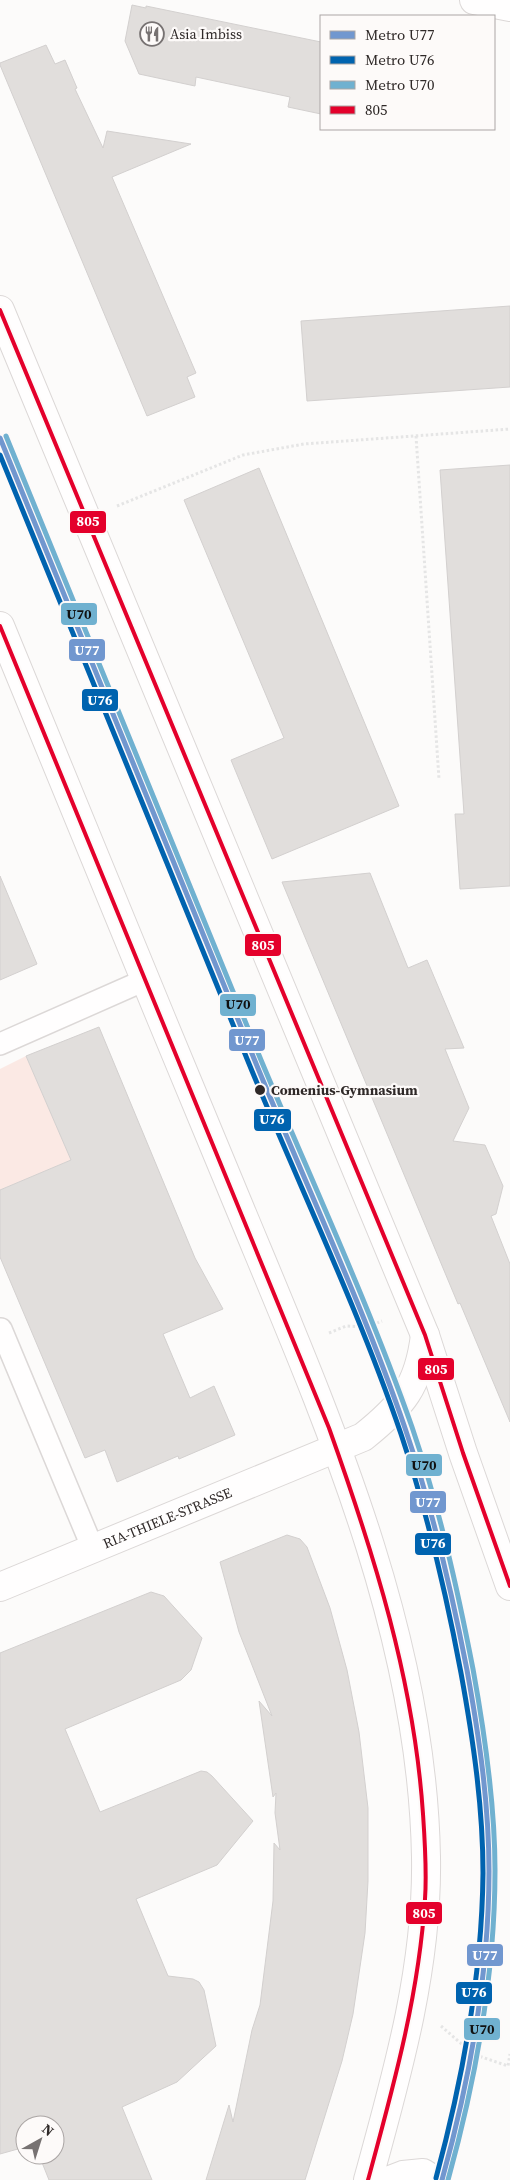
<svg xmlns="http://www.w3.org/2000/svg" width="510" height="2180" font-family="'Source Serif 4',serif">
	<rect width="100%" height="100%" fill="#fcfbfa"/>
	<path fill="#fbe9e4" d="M 26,1056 L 71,1160 L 0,1190 L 0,1069 Z"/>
	<path fill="#e1dedc" stroke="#d3d0cf" d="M 132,5 L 146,8 L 146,6 L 321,42 L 321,114 L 288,107 L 290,97 L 196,77 L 195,86 L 139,74 L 125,41 Z
		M 46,45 L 55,64 L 65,60 L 77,88 L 75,89 L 103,148 L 107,131 L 191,144 L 112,177 L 196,373 L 187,377 L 195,397 L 147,416 L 0,65 L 0,63 Z
		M 510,306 L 510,387 L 307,401 L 301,321 Z
		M 510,465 L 510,886 L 460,889 L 455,814 L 464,814 L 440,470 Z
		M 259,468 L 399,806 L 272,859 L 231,760 L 284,738 L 184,500 Z
		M 370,873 L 408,968 L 427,960 L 464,1048 L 445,1049 L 469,1108 L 453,1141 L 485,1145 L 503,1186 L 496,1214 L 491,1216 L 510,1264 L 510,1422 L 460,1303 L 458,1304 L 282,882 Z
		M 0,876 L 37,964 L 0,980 Z
		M 99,1027 L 195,1258 L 223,1309 L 163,1334 L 190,1398 L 214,1386 L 235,1435 L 179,1459 L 178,1456 L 117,1482 L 105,1450 L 85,1458 L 0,1257 L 0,1190 L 71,1160 L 26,1056 Z
		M 287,1535 L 300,1539 L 307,1547 L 330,1608 L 347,1670 L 359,1732 L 368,1808 L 368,1881 L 365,1933 L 353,2014 L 342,2061 L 305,2180 L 206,2180 L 229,2105 L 233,2122 L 252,2030 L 260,2005 L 273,1901 L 274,1843 L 280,1850 L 275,1813 L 276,1793 L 273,1797 L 259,1701 L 272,1716 L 239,1632 L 220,1562 Z
		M 151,1592 L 164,1596 L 202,1638 L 191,1670 L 181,1680 L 65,1729 L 100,1812 L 201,1771 L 207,1772 L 212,1776 L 253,1821 L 217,1865 L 136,1899 L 168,1976 L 193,1979 L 199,1982 L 204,1990 L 216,2046 L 177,2082 L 122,2107 L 152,2180 L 49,2180 L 39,2155 L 55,2155 L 55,2125 L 25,2125 L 25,2147 L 0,2154 L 0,1653 Z"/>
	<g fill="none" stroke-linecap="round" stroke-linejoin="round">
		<g stroke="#dcd8d7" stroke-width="24">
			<path id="service" d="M 0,1044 L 145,980
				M 1,1329 L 93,1549"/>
		</g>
		<g stroke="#dcd8d7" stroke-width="30">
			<g id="minor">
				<path d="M 474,0 L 510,7"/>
				<path id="s1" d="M 0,1587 L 363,1437 C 402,1406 419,1386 425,1335"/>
			</g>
		</g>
		<g stroke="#dcd8d7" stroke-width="30">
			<path id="tertiary" d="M 0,310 L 425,1335 L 463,1453 L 510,1586
				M 0,626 C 76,812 152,997 229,1182 C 317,1396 422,1622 426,1857 C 428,1967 397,2075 368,2180
				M 390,2180 L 403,2175 L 423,2173 L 434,2180"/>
		</g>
		<path stroke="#e5e5e5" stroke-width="3" stroke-dasharray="2.5 2.5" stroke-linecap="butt" d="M 416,436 L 439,779
			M 117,506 L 243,455 L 304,444 L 510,429
			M 329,1333 L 346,1326 L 368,1327 L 382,1321
			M 441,2026 L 473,2054 L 508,2066 L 510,2054"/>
		<use href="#service" stroke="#fffefe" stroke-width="21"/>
		<use href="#minor" stroke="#fffefe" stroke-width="28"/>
		<use href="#tertiary" stroke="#fffefe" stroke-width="28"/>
		<g stroke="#fdfaf9" stroke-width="8">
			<path id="bus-1" d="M 0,310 L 425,1335 L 463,1453 L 510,1586
				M 0,626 L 329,1428 C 374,1554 414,1680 423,1814 C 425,1843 427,1871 425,1899 C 419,1995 393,2088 368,2180"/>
		</g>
		<use href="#bus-1" stroke="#e4002b" stroke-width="4"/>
		<g stroke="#fdfaf9" stroke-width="9">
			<path id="metro-1" d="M 0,438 C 85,646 170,854 255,1061 C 305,1183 362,1303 405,1428 C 432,1507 451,1588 467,1670 C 479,1736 489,1803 489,1871 C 489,1976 470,2079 442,2180"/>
		</g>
		<g stroke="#fdfaf9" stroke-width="9">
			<path id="metro-2" d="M 0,455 C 84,660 168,866 252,1071 C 302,1192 359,1311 401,1434 C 427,1512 446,1593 461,1673 C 473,1739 483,1806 483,1873 C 482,1977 463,2078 436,2178"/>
		</g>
		<g stroke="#fdfaf9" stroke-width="9">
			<path id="metro-3" d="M 6,436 C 91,644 176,852 261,1060 C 312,1182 368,1302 412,1427 C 439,1506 457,1587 473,1669 C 485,1735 495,1803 495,1870 C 495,1976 476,2079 448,2180"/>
		</g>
		<use href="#metro-1" stroke="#7197cf" stroke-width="5"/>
		<use href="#metro-2" stroke="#0063af" stroke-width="5"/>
		<use href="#metro-3" stroke="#70b1d0" stroke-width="5"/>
	</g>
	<defs>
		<g id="restaurant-ring" transform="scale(1.25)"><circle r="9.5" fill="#fdfaf9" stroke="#777272" stroke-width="1.5"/><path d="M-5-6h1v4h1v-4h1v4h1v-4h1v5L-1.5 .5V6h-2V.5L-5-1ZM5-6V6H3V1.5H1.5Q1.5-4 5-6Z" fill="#777272"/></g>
	</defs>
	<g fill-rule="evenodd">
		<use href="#restaurant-ring" x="152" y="34"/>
	</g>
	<circle fill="#2f2928" stroke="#fdfaf9" stroke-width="2" cx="260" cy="1090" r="6"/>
	<g text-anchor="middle" stroke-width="4.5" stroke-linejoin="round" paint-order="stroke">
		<g font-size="14" fill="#2f2928" stroke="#fdfaf9" text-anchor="start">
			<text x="170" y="39">Asia Imbiss</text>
		</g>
		<g font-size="14" font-weight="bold" fill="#2f2928" stroke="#fdfaf9" text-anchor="start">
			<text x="271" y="1095">Comenius-Gymnasium</text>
		</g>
		<g font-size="14" fill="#2f2928" stroke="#fdfaf9">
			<text dy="5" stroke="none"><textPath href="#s1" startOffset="181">RIA-THIELE-STRASSE</textPath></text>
		</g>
	</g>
	<g stroke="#fdfaf9" stroke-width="2">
		<rect x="69" y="510" width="38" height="24" rx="5" fill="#e4002b"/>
		<rect x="60" y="602" width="38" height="24" rx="5" fill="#70b1d0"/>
		<rect x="68" y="638" width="38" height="24" rx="5" fill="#7197cf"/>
		<rect x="81" y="688" width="38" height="24" rx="5" fill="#0063af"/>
		<rect x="244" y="933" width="38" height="24" rx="5" fill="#e4002b"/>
		<rect x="219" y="993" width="38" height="24" rx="5" fill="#70b1d0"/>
		<rect x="228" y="1028" width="38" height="24" rx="5" fill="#7197cf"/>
		<rect x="253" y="1108" width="39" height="24" rx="5" fill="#0063af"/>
		<rect x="417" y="1357" width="38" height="24" rx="5" fill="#e4002b"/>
		<rect x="405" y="1453" width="38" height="24" rx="5" fill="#70b1d0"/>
		<rect x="409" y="1490" width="38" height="24" rx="5" fill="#7197cf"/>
		<rect x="414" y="1532" width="38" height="24" rx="5" fill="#0063af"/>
		<rect x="405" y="1901" width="38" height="24" rx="5" fill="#e4002b"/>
		<rect x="466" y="1943" width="38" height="24" rx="5" fill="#7197cf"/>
		<rect x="455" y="1981" width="38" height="24" rx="5" fill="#0063af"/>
		<rect x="463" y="2017" width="38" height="24" rx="5" fill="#70b1d0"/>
	</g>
	<g font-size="14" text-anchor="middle" font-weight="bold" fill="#fff">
		<text x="88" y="526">805</text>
		<text x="87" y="655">U77</text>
		<text x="100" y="705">U76</text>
		<text x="263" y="950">805</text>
		<text x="247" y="1045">U77</text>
		<text x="272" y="1124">U76</text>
		<text x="436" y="1374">805</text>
		<text x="428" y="1507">U77</text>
		<text x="433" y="1548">U76</text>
		<text x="424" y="1918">805</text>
		<text x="485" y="1960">U77</text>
		<text x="474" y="1997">U76</text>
	</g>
	<g font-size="14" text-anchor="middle" font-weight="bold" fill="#111">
		<text x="79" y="619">U70</text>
		<text x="238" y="1009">U70</text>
		<text x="424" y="1470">U70</text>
		<text x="482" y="2034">U70</text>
	</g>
	<rect x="320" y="15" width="175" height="115" fill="#fdfaf9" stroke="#aba6a5"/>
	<rect x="330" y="31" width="25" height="8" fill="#7197cf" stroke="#aba6a5"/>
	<text x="365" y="40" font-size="15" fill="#2f2928">Metro U77</text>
	<rect x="330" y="56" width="25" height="8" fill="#0063af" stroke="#aba6a5"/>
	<text x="365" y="65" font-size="15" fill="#2f2928">Metro U76</text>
	<rect x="330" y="81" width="25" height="8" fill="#70b1d0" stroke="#aba6a5"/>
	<text x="365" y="90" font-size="15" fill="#2f2928">Metro U70</text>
	<rect x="330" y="106" width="25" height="8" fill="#e4002b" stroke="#aba6a5"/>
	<text x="365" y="115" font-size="15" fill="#2f2928">805</text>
	<g transform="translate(40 2140) rotate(39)"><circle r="24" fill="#fdfaf9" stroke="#aba6a5"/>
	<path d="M0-4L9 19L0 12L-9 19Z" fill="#777272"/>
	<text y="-8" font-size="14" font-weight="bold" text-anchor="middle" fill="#2f2928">N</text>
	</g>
</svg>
